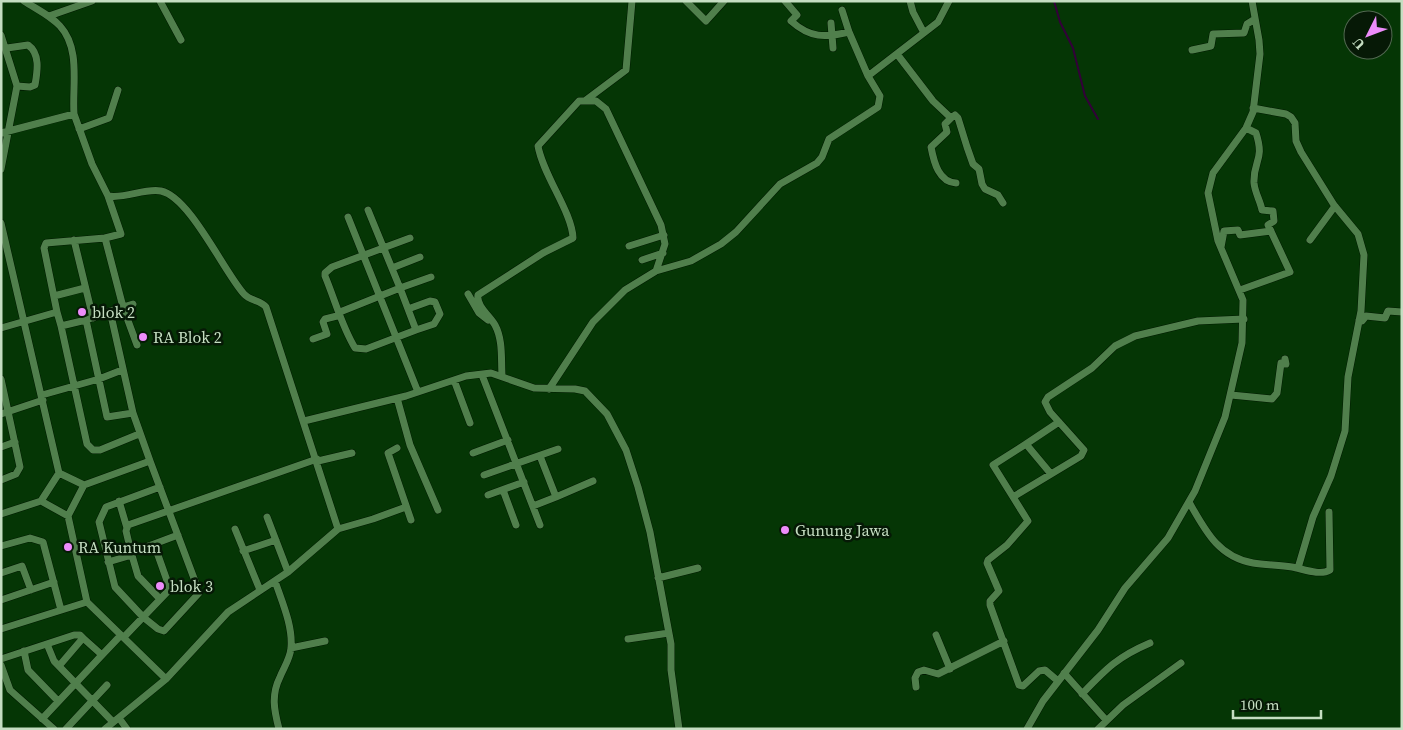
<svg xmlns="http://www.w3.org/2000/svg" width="1403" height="730" font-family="'Source Serif 4',serif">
	<rect width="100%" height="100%" fill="#053605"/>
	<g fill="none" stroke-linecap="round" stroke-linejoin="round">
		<path stroke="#330039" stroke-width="2" d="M 1054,1 L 1060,22 L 1073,48 L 1085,96 L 1098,119"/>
		<g stroke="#001b00" stroke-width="8">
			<path id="minor" d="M 24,1 C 36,9 50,15 60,26 C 81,49 72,86 74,114
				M 160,1 L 181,40
				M 686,1 L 706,21 L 724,1
				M 785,1 L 797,15 L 791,21 C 810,38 825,38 849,32 L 868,76
				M 910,1 L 913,12 L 924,33
				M 842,10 L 849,32
				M 49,16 L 92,1
				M 831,23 L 833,48
				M 1,35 L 17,86 L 1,169
				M 7,48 L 28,45 C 41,54 37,73 35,85 L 30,87 L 17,86
				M 1192,50 L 1211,46 L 1213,34 L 1244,33 L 1247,24 L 1255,19
				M 897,54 L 933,101 L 951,118 L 955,115 L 958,118 L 967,147 L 973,164 L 979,169 L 982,184 L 985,189 L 998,195 L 1003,203
				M 586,100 L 626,70 L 632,1
				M 1253,108 L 1286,114 L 1291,117 L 1295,123 L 1296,141 L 1301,152 L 1334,205 L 1358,234 L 1364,255 L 1361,311 L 1348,377 L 1345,431 L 1331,476 L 1313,517 L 1298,568
				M 951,118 L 945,124 L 947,132 L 931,147 C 934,163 939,182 956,183
				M 79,129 L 109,118 L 118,90
				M 1,133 L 74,114 L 92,164 L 108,196 C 126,199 144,188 161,191 C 190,197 224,272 244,294 C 250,301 261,300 266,307 L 338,529 L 288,572 L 228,612 L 166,679 L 105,729
				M 368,210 L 400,288 L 431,277
				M 348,217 L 418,392
				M 1,223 L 59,473
				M 105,238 L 123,307 L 137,345
				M 74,240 L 93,318
				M 1310,240 L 1335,206
				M 629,246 L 664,235
				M 1221,247 L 1224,231 L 1238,230 L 1240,235 L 1271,231
				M 642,260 L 663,253
				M 392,268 L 420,257
				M 1240,290 L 1290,272 L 1268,225 L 1274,221 L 1273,211 L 1262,210 C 1260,200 1255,193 1254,183 C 1253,160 1265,161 1256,133 L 1246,128
				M 468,294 L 479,313 L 488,320
				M 54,296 L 85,288
				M 133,304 L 110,311 L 133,413 L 150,461
				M 408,309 L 430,301 L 435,302 L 440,314 L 434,324 L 416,330
				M 57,312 L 61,326 L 86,320 L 107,417 L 133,413
				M 89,319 L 110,311
				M 1359,320 L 1362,321 L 1366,316 L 1385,318 L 1388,311 L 1402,312
				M 61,326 L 87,444 L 93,450 L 100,450 L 139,434
				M 1,328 L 57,312 L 44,248 L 46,243 L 105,238 L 121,234 L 108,196
				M 313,339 L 327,334 L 323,322 L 325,319 L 337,316 L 340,312 L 400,288 L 416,330 L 366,349 L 355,348 C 342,327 335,300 325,276 L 325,273 L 332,267 L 410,238
				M 482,375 L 540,525
				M 502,375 C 501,358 503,340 495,325 C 490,316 476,306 478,295 L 543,253 L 573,238 C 572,212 543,175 538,146 L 579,101 L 596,101 L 606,109 L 661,225 L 665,244 L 656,271
				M 1,379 L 20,467 L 16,474 L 1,480
				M 454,380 L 470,423
				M 549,389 L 593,322 L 625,290 L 656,271 L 691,261 L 721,244 L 736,232 L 780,184 L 817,163 L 822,157 L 829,139 L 878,107 L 880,96 L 868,76 L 938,22 L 949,1
				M 42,395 L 99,379 L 122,370
				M 1231,395 L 1272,399 L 1277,393 L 1281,363 L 1286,364 L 1285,359
				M 397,398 L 410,445 L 438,510
				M 1,414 L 43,400
				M 304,421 L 406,396 L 466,376 L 491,373 L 534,388 L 575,389 L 585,391 L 607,414 L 626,450 L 638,487 L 650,532 L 671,644 L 671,670 L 679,729
				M 1,447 L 15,442
				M 397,448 L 388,453 L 411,520
				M 473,453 L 508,440
				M 318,461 L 352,453
				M 1051,474 L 1026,444 L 1059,422
				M 484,475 L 558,449
				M 503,490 L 516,525
				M 488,495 L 524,482
				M 556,497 L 593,481
				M 1013,497 L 993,465 L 1026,444
				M 41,501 L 59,473 L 84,485
				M 119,501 L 127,528
				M 1189,502 C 1205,530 1218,557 1253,563 C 1266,565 1279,565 1292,567 C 1303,569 1320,576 1330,570 L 1329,512
				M 533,506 L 556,497 L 540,456
				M 1,514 L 41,501 L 68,516 L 87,602
				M 68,516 L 84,485 L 150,461 L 195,581 L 199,593 L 164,631 L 158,629 L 143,617 L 115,587 L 99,522 L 106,507 L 160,487
				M 267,517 L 288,572
				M 235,529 L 260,590
				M 338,529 L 373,519 L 406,507
				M 154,544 L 178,535
				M 1,546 L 30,538 L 43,542 L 61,610
				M 243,551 L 276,540
				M 131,552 L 138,576 L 160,599
				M 108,562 L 132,555
				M 1,573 L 22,566 L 31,590
				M 658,578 L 698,568
				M 275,581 C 282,602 293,626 291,648 C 290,659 284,667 280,677 C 271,695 274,710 279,729
				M 1,600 L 54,582
				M 1,629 L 87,602 L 166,679
				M 936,635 L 950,669
				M 124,637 L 170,589 L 154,544 L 131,552 L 126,531 L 128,525 L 317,459
				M 628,639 L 669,633
				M 47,644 L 54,661 L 113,722
				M 291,648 L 325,641
				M 24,651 L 28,670 L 58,701
				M 102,655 L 121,635
				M 1,659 L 74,635 L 80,635 L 83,638
				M 1,665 L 10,690 L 54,729
				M 1064,673 L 1106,720
				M 1058,681 L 1045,670 L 1039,671 L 1023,686 L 1019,685 L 990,605 L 990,601 L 999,591 L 987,563 L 988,560 L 1007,545 L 1028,521 L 1013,497 L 1081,456 L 1084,450 L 1050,412 L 1045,402 L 1048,397 L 1092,368 L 1115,346 L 1135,336 L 1198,321 L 1244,319
				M 916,687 L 915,678 L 918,672 L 924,670 L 938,674 L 1004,641
				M 1082,694 C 1106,669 1117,657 1150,643
				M 119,718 L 127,729
				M 42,719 L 102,655 L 83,638 L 59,666
				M 66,729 L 107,685
				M 1027,729 L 1043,701 L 1098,630 L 1125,588 L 1168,538 L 1195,491 L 1225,417 L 1242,343 L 1243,300 L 1218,241 L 1208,193 L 1213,173 L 1246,128 L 1253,112 L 1260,54 L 1259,40 L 1252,1
				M 1098,729 L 1123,705 L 1181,663"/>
		</g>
		<use href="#minor" stroke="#507f4c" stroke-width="7"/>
	</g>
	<g fill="#ed8cfa" stroke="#061906" stroke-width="2">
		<circle cx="82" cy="312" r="5"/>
		<circle cx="143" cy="337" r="5"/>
		<circle cx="785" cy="530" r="5"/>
		<circle cx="68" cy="547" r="5"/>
		<circle cx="160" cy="586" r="5"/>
	</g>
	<g text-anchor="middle" stroke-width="5" stroke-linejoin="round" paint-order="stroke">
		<g font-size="16" fill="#c5dec2" stroke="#061906" text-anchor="start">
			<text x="92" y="318">blok 2</text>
			<text x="153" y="343">RA Blok 2</text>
			<text x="795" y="536">Gunung Jawa</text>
			<text x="78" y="553">RA Kuntum</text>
			<text x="170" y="592">blok 3</text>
		</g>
	</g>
	<rect width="1403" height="730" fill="none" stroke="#c5dec2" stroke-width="5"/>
	<g transform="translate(1368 35) rotate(228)"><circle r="24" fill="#061906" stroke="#526851"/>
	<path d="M0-4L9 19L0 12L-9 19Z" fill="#ed8cfa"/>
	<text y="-8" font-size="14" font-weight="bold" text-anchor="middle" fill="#c5dec2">U</text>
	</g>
	<path d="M1233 710v8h88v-8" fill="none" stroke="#c5dec2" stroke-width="2.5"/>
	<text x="1240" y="710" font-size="15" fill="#c5dec2" stroke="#061906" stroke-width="4" paint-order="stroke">100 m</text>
</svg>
